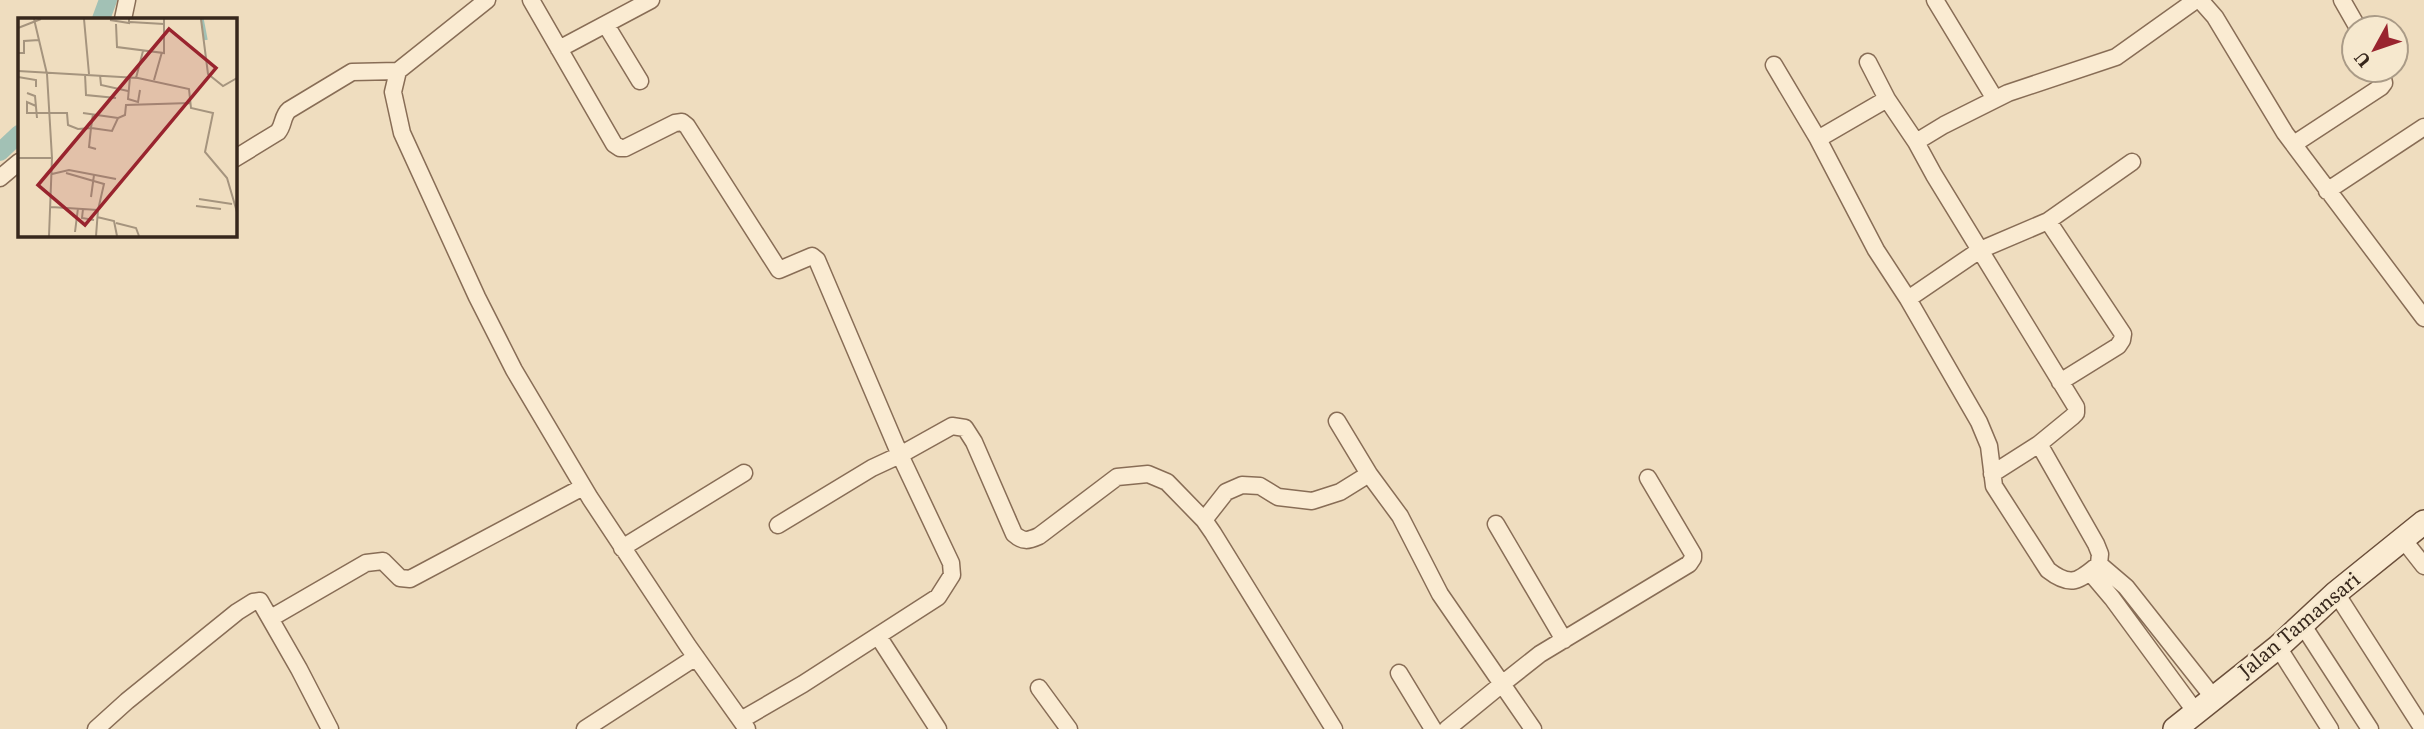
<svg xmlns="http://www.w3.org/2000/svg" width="2424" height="729" font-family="'Source Serif 4',serif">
	<rect width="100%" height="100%" fill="#efddbf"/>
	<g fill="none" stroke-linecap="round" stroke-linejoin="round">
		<path stroke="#a2c1b5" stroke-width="18" d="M 101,19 L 108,0
			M 0,152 L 19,134"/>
		<g stroke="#886d56" stroke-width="19">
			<path id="minor" d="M 487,0 L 398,71 L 393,92 L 402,133 L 477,297 L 514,370 L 590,498 L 688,646 L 747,729
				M 531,0 L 614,144 L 620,148 L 625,148 L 675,123 L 682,122 L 687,126 L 779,270 L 812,256 L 817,260 L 900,455 L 952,426 L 965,428 L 974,442 L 1014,534 C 1023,542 1028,541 1039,536 L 1117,477 L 1148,474 L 1167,482 L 1204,520 L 1213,533 L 1334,729
				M 1935,0 L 1995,99
				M 2200,0 L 2215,17 L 2285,133 L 2424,318
				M 2342,0 L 2358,28
				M 123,19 L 127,0
				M 606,25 L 640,81
				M 559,49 L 651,0
				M 1868,62 L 1887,99 L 1916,142
				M 1774,65 L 1818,139 L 1876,250 L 1908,299 L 1979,422 L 1989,446 L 1994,486 L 2048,570 C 2071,588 2079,581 2099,564 L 2100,554 L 2096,544 L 2039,444 L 2072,417 L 2076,413 L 2076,407 L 1934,175 L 1916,142 L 1944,125 L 2008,93 L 2116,57 L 2196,0
				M 1818,139 L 1887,99
				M 2294,144 L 2381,87 L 2384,83 L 2381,70
				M 234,159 L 278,132 C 284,125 282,116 289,110 L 352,72 L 398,71
				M 0,178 L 19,162
				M 2327,191 L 2424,127
				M 2048,221 L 2123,334 L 2122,340 L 2118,346 L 2060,382
				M 1908,299 L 1980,250 L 2048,221 L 2132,162
				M 1337,421 L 1369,474
				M 1992,474 L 2039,444
				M 1204,520 L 1226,492 L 1242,485 L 1260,486 L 1278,497 L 1312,501 L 1340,492 L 1369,474 L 1400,516 L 1440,594 L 1502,684 L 1540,654 L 1689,564 L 1693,558 L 1693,554 L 1648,478
				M 1496,524 L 1564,640
				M 2402,538 L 2424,566
				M 622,548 L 744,473
				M 2099,564 L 2126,587 L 2213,697
				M 2090,572 L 2112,598 L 2195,711
				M 2336,593 L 2423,729
				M 271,618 L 366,563 L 383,561 L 400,578 L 410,579 L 583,487
				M 2302,624 L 2370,729
				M 878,636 L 938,729
				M 2278,647 L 2330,729
				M 1399,673 L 1433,729
				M 1039,688 L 1069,729
				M 741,720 L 803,684 L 938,597 L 952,575 L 951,563 L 900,455 L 872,468 L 778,525
				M 96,729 L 127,701 L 237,612 L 253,602 L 260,601 L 299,669 L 330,729
				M 585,729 L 696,657
				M 1447,729 L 1502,684 L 1533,729"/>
		</g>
		<g stroke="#6a4e3a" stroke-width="26">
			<path id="secondary" d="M 2175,729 L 2278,647 L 2336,593 L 2424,522"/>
		</g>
		<use href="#minor" stroke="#faebd2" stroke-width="16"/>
		<use href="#secondary" stroke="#faebd2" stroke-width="23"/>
	</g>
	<g text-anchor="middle" stroke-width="5" stroke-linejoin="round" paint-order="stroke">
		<g font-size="21" fill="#37271c" stroke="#f6e8ce">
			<text transform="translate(2299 625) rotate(-40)" y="7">Jalan Tamansari</text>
		</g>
	</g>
	<g transform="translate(18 18)">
		<rect width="219" height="219" fill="#efddbf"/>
		<path fill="none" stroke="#a2c1b5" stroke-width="3.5" d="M 184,1 L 188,22"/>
		<path fill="none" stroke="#a5947e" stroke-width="2" d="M 16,1 L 29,56 L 34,140 L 31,218M 66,1 L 71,56M 183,1 L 190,56 L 205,68 L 219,60M 92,2 L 111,5 L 111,1M 112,4 L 146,6M 98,6 L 99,29 L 146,35 L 146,1M 0,10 L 23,1M 0,35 L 6,35 L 6,23 L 21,22M 0,53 L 120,60 L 171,71 L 173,90 L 195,95 L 187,134 L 209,160 L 219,194M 67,56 L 68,77 L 98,80M 82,57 L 83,67 L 110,73M 0,59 L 18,62 L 18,69M 112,59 L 110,81 L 120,84 L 122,72M 118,60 L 125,33M 136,62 L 144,34M 9,75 L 17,78 L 19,100M 18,88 L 9,84 L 9,95 L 49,95 L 50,107 L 60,111 L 73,110 L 75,96M 65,95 L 100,100M 78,131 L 71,129 L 73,110 L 94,113 L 100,100 L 107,97 L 108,87 L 172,85M 0,140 L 34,140M 34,156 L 51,152 L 98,161M 73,179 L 76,157M 181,181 L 214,186M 178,188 L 203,191M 33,189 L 80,192 L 86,166 L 48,155M 65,191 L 64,200 L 76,202M 79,199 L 96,203 L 99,218M 98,205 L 118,210 L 121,218M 57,214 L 60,190M 78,218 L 80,192"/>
		<path fill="#99242e" fill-opacity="0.15" stroke="#99242e" stroke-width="3.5" d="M 151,11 L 198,50 L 67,207 L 20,167 Z"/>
		<rect width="219" height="219" fill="none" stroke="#37271c" stroke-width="3.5"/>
	</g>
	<g transform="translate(2375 49) rotate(230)"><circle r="33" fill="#f6e8ce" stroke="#aa9b87" stroke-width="2"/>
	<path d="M0-5L12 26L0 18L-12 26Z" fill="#99242e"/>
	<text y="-10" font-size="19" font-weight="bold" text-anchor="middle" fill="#37271c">U</text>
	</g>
</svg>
